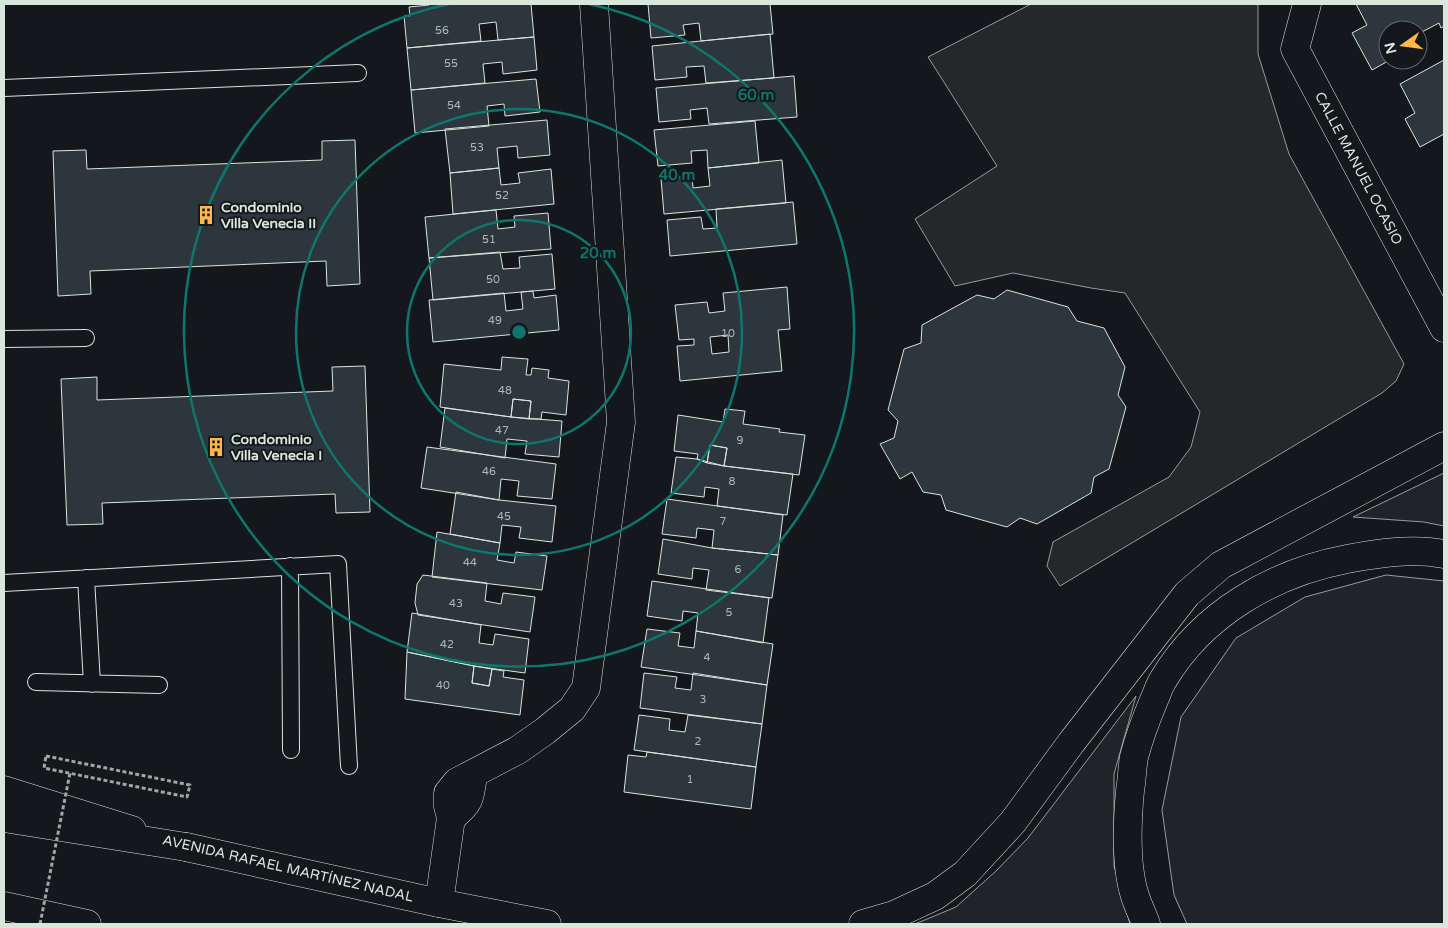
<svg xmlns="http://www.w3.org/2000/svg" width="1448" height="928" font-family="'Varela Round',sans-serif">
	<rect width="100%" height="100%" fill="#14181c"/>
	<path fill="#202428" stroke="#939e99" d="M 1444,473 L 1444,526 L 1424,522 L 1353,517 Z
		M 1386,575 L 1444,581 L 1444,924 L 1187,924 L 1174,895 L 1162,810 L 1181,717 L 1236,638 L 1305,597 Z
		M 1136,696 L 1114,774 L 1114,866 L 1130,924 L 915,924 L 956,907 L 996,871 L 1028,838 Z"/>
	<path fill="#24282b" stroke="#939e99" d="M 1031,4 L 1258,4 L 1258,54 L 1289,154 L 1404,364 L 1396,381 L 1382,393 L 1060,586 L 1047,566 L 1053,542 L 1169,477 L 1191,447 L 1200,412 L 1125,293 L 1091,288 L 1013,273 L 955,286 L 915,219 L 997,166 L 928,57 Z"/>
	<path fill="#2c363c" stroke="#d8e6dc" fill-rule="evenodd" d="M 429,4 L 531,4 L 534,37 L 498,40 L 496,22 L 479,24 L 481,41 L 407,48 L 404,16 L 410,16 L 409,7 L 429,5 Z
		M 648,4 L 770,4 L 773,34 L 701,41 L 699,23 L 683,25 L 685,35 L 651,38 Z
		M 1356,4 L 1444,4 L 1444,26 L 1441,28 L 1439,23 L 1418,34 L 1418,30 L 1388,30 L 1388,60 L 1390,60 L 1372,70 L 1352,33 L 1367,25 Z
		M 770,34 L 774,78 L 706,83 L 704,66 L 686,67 L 687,77 L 655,80 L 652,46 Z
		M 534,37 L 537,70 L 503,74 L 502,62 L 483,64 L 485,83 L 411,90 L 407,48 Z
		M 1444,60 L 1444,134 L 1420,147 L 1405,119 L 1415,113 L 1400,84 Z
		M 794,76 L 797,117 L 709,124 L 707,108 L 690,110 L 691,119 L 659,122 L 656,88 Z
		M 536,79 L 540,112 L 505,116 L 504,104 L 487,106 L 489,126 L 415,133 L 411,90 Z
		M 547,120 L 550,155 L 518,158 L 517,146 L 497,148 L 499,168 L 450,173 L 445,129 Z
		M 755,121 L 759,163 L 708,168 L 707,150 L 691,151 L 692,163 L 658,166 L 654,130 Z
		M 355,140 L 360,284 L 327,286 L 326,261 L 90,271 L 91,294 L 58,296 L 53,151 L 86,150 L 87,169 L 322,160 L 322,141 Z
		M 782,160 L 786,203 L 664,214 L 661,179 L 692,176 L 693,188 L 710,186 L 708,168 Z
		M 499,168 L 501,185 L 520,183 L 518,173 L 551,169 L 554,204 L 453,214 L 450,173 Z
		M 793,202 L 797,244 L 670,256 L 667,220 L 701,217 L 703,229 L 717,228 L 716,209 Z
		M 496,210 L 498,229 L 515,227 L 514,216 L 548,213 L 551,249 L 429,258 L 425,217 Z
		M 500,252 L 503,269 L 520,268 L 519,257 L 552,254 L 555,289 L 433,300 L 429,258 Z
		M 787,287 L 790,329 L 778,330 L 782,371 L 680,381 L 677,346 L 694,345 L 694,339 L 679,340 L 675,305 L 707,302 L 709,313 L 725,311 L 723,293 ZM 728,335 L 729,352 L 712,354 L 710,337 Z
		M 1007,290 L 1068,307 L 1077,321 L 1104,328 L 1125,367 L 1118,395 L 1126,407 L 1109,469 L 1094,477 L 1091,493 L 1037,524 L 1020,518 L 1007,527 L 946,510 L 941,495 L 923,492 L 912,472 L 900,479 L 880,444 L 894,438 L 898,421 L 888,410 L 904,349 L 921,343 L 922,325 L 977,295 L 994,299 Z
		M 533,291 L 534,298 L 556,295 L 559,330 L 433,342 L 429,300 L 504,293 L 506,311 L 523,309 L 521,292 Z
		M 502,357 L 528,359 L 526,375 L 531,375 L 532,368 L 549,370 L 548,378 L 569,381 L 566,415 L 542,412 L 541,419 L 529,419 L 531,401 L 513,399 L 511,417 L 440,407 L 444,364 L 501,370 Z
		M 365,366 L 370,512 L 336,513 L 335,494 L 102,503 L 103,524 L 67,525 L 61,379 L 97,377 L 97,400 L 333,391 L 332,367 Z
		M 513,399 L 531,401 L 529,419 L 511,417 Z
		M 445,408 L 511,417 L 562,421 L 559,457 L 525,454 L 527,441 L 507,439 L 505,458 L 440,447 Z
		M 725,409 L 745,411 L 743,424 L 780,429 L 779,432 L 805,435 L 799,475 L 724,466 L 727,448 L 710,445 L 707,463 L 697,459 L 698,454 L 674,451 L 678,415 L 723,422 Z
		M 710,445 L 727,448 L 724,466 L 707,463 Z
		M 427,447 L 556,464 L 552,499 L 517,496 L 519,481 L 501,479 L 499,500 L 421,488 Z
		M 676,457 L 697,459 L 724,466 L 793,474 L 787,515 L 717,506 L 719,489 L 705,487 L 704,497 L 671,493 Z
		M 456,492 L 499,500 L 556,506 L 552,542 L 519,538 L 521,527 L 502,525 L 500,543 L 450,534 Z
		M 667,499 L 783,515 L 778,555 L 712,548 L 714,530 L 697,528 L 696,538 L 662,534 Z
		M 437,532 L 500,543 L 497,560 L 514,563 L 516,552 L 547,556 L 542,590 L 432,577 Z
		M 663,539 L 712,548 L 778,555 L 772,598 L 706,590 L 709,570 L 693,568 L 692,579 L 658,574 Z
		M 423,575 L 487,583 L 485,601 L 501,604 L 503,593 L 535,597 L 530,632 L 418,615 L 415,603 L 417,584 Z
		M 652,581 L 769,598 L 763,643 L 696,631 L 698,613 L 683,611 L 682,621 L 647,616 Z
		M 412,613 L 481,625 L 479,643 L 493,645 L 495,634 L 529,639 L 525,673 L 474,666 L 407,652 Z
		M 647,629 L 680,633 L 678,646 L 694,648 L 696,631 L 773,644 L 767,685 L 641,667 Z
		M 407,652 L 474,666 L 472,683 L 489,686 L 492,669 L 504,671 L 503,677 L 524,680 L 520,715 L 405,699 Z
		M 474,666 L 492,669 L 489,686 L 472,683 Z
		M 644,673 L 677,677 L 675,688 L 691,690 L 693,673 L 767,685 L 762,724 L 640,708 Z
		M 639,715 L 670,719 L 669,730 L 685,732 L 688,715 L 762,724 L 756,767 L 634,750 Z
		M 647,752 L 756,767 L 751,809 L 624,792 L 628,755 L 646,757 Z"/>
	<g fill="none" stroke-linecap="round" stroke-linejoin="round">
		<g stroke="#d8e6dc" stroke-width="18">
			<path id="lane" d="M 4,88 L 358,73
				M 4,339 L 86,338
				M 290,566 L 291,750
				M 86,578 L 92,684
				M 4,583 L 338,564 L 349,766
				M 36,682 L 159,685"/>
		</g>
		<g stroke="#d8e6dc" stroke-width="29">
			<path id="street" d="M 1307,4 L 1295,49 L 1444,328
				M 451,818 C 470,803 470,799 473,775
				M 439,903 L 451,818 L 448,806 L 448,793 L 457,782 L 518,750 L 545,731 L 572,709 L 586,688 L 621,422 L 594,4"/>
		</g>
		<g stroke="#d8e6dc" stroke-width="29">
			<path id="secondary" d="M 4,790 L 132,830"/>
		</g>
		<g stroke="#d8e6dc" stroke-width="29">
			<path id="primary" d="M 186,847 L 439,903 L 547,924
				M 863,924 L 894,915 L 935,896 L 965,874 L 1013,822 L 1071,743 L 1187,594 L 1221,565 L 1444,446"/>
		</g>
		<g stroke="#d8e6dc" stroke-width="29">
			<path id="highway" d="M 4,818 L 186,847
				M 4,906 L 87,924
				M 1146,924 C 1143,915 1138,906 1135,896 C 1125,865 1127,823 1130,791 C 1132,780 1132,768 1134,757 C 1139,738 1146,719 1154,700 C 1157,694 1159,686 1163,680 C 1202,614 1273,573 1347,559 C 1379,553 1412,548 1444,554"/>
		</g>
		<path stroke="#9da8a2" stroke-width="3" stroke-dasharray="4 2.5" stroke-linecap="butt" d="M 46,756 L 190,785 L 187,797 L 44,768 Z"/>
		<use href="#lane" stroke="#14181c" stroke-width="16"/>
		<use href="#street" stroke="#14181c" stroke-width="28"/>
		<use href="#secondary" stroke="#14181c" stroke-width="28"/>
		<use href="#primary" stroke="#14181c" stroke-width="28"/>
		<use href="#highway" stroke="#14181c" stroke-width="28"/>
		<path stroke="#9da8a2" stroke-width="3" stroke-dasharray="4 2.5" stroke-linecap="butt" d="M 40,924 L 70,773"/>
	</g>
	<g fill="none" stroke="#0f766e" stroke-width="2.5">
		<circle cx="519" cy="332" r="112"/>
		<circle cx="519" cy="332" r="223"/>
		<path d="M589 4A335 335 0 1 1 449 4"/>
	</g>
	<defs>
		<g id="building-bare" transform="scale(1.5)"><path d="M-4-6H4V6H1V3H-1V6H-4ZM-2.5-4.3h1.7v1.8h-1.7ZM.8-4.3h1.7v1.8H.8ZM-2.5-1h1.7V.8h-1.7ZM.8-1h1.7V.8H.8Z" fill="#ffb74d" stroke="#14181c" stroke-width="2.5" paint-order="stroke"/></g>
	</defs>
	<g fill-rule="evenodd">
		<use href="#building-bare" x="206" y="215"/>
		<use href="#building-bare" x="216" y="447"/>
	</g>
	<g text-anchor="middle" stroke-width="4" stroke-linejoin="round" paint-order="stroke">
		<g font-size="11" fill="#adbab4">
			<text x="442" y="34">56</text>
			<text x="451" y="67">55</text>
			<text x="454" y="109">54</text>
			<text x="477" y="151">53</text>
			<text x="502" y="199">52</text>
			<text x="489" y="243">51</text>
			<text x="493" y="283">50</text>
			<text x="495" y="324">49</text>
			<text x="728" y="337">10</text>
			<text x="505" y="394">48</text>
			<text x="502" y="434">47</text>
			<text x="740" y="444">9</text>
			<text x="489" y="475">46</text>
			<text x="732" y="485">8</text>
			<text x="504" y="520">45</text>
			<text x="723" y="525">7</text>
			<text x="470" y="566">44</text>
			<text x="738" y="573">6</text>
			<text x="456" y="607">43</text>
			<text x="729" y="616">5</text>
			<text x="447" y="648">42</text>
			<text x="707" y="661">4</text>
			<text x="443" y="689">40</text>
			<text x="703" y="703">3</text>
			<text x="698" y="745">2</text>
			<text x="690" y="783">1</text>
		</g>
		<g font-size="14" fill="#d8e6dc" stroke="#14181c">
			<text transform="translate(1359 168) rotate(62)" y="5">CALLE MANUEL OCASIO</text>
			<text transform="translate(288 868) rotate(13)" y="5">AVENIDA RAFAEL MARTÍNEZ NADAL</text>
		</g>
		<g font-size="14" font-weight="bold" fill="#d8e6dc" stroke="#14181c" text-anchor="start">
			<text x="221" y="212">Condominio<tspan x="221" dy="16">Villa Venecia II</tspan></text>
			<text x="231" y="444">Condominio<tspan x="231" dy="16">Villa Venecia I</tspan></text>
		</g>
	</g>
	<circle cx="519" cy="332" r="8" fill="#0f766e" stroke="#14181c" stroke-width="2.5"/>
	<g font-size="15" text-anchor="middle" font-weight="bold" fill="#0f766e" stroke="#14181c" stroke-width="4" stroke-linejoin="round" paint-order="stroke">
		<text x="756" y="100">60 m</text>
		<text x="677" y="180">40 m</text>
		<text x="598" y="258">20 m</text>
	</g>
	<rect width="1448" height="928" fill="none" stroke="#d8e6dc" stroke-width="10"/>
	<g transform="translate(1403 45) rotate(256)"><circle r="24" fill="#14181c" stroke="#626a69"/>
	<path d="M0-4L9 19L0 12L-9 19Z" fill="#ffb74d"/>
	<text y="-8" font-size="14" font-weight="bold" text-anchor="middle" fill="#d8e6dc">N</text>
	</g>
</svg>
